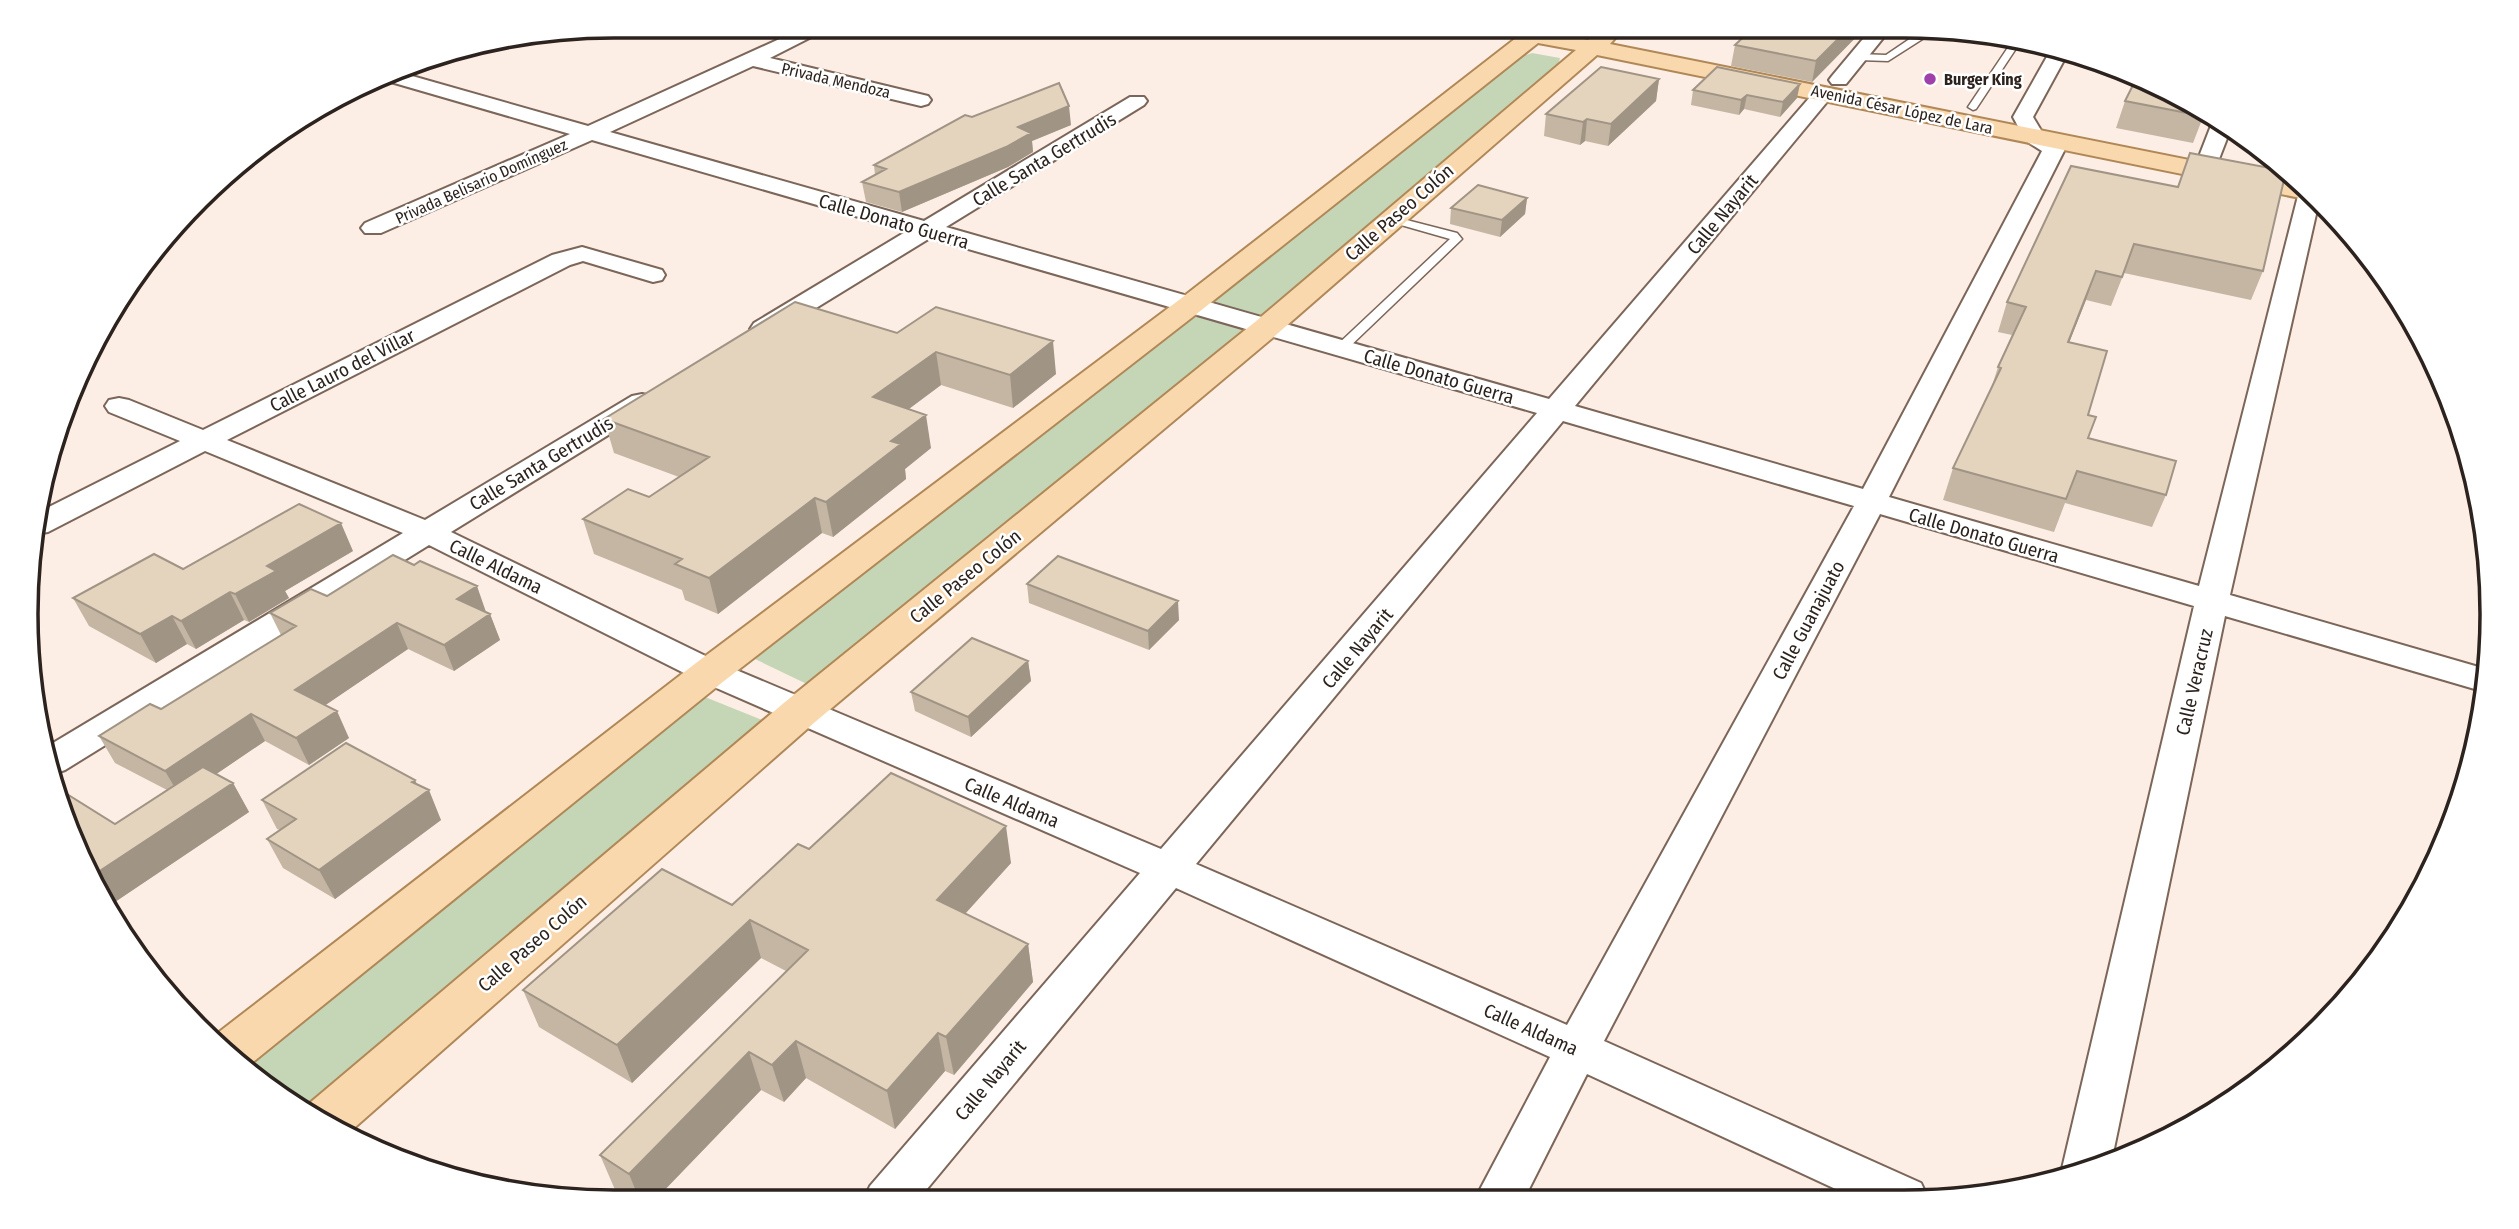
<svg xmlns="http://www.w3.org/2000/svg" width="2519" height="1229" font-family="'Fira Sans Condensed',sans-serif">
	<rect width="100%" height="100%" fill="#fdeee5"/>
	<path fill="#c5d6b6" d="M 1532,53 L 1560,58 L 1556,73 L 1263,316 L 1204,299 L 1506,62 Z
		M 1189,311 L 1248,328 L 811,686 L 755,659 Z
		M 705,697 L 767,722 L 311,1111 L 248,1066 Z"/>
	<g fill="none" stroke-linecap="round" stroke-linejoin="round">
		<g stroke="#7b6659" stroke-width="3">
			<path id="service" d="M 1945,28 L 1964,31 L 1924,38 L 1888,61 L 1858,60 L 1853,57 L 1858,54 L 1886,55 L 1917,34 Z
				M 1966,31 L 2047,45 L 2065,50 L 2060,53 L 2019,44 L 1976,109 L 1973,110 L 1968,107 L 2011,43 L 1967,34 Z
				M 1391,216 L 1457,233 L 1462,239 L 1344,352 L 1336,352 L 1336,346 L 1450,239 L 1387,221 L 1387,217 Z"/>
		</g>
		<g stroke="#7b6659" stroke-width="4">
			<path id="minor" d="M 808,26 L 833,26 L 770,58 L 928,96 L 931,100 L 928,104 L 921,106 L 753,66 L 610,132 L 924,221 L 1130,97 L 1144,97 L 1147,101 L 1144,105 L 946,227 L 1549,399 L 1817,89 L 1831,89 L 1834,93 L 1831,97 L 1575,406 L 1863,489 L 2042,151 L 2026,141 L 2013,117 L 2053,46 L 2069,51 L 2033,117 L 2042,132 L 2065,149 L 1889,497 L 2199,586 L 2299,192 L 2304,187 L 2319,201 L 2230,595 L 2489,670 L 2485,692 L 2225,616 L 2111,1163 L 2094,1171 L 2064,1178 L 2061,1173 L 2194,606 L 1880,514 L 1604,1041 L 1921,1183 L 1928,1198 L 1855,1198 L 1587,1074 L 1524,1199 L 1475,1199 L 1550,1057 L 1176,888 L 917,1201 L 863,1201 L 870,1186 L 1140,873 L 698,680 L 429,545 L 65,770 L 56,773 L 48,746 L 403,533 L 205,451 L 48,532 L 36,534 L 37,513 L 180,441 L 109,412 L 105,406 L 109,400 L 119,398 L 129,400 L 203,430 L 552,255 L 582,247 L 662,270 L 665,275 L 662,280 L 653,282 L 583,261 L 570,265 L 227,440 L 425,520 L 632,396 L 642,394 L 652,396 L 656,402 L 652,408 L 451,532 L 722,664 L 1161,849 L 1537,413 L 930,238 L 772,335 L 763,337 L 754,335 L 750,329 L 754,323 L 907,231 L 592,140 L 381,233 L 365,233 L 361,228 L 365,223 L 570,134 L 384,80 L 398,72 L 588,126 ZM 1563,421 L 1854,506 L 1567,1025 L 1196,864 Z
				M 1873,27 L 1892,27 L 1846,84 L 1832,84 L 1829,80 L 1832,76 Z
				M 2214,118 L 2231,128 L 2219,159 L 2203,159 L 2200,154 Z"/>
		</g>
		<g stroke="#b08858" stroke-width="4">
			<path id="primary" d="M 1482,27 L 1555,27 L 1551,32 L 1588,40 C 1597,32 1603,27 1615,30 L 1618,35 L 1610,44 L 2299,182 L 2317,198 L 2310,200 L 1597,55 L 1277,334 L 815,722 L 345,1136 L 305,1107 L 785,702 L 1255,322 L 1576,50 L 1538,43 L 1199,312 L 724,681 L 248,1066 L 210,1039 L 696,663 L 1179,300 L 1516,38 L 1485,32 Z"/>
		</g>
		<use href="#service" fill="#fff" fill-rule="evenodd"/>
		<use href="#minor" fill="#fff" fill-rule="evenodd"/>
		<use href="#primary" fill="#fad8ae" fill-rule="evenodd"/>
	</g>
	<path fill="#c4b6a3" d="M 1750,27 L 1866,27 L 1812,82 L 1731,66 L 1735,45 L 1745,35 L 1746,31 Z
		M 1659,79 L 1656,101 L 1608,146 L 1585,141 L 1580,145 L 1544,136 L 1546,114 Z
		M 1693,90 L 1797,98 L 1780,117 L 1744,109 L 1739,115 L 1691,105 Z
		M 2125,101 L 2205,112 L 2193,143 L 2116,128 Z
		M 972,117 L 1071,125 L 1032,141 L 1033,152 L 1008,167 L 902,212 L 866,202 L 862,182 L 875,175 L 874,165 Z
		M 2071,166 L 2263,271 L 2251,300 L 2124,273 L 2111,306 L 2086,300 L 2069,343 L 2088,415 L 2088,438 L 2166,495 L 2152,527 L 2065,503 L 2054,532 L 1943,500 L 1953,468 L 1990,392 L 1998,367 L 2012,335 L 1998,332 L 2007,302 Z
		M 1527,198 L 1525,214 L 1500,237 L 1450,224 L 1451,208 Z
		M 897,333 L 1056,374 L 1013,408 L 941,385 L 909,409 L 931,448 L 905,469 L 906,479 L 833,537 L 822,533 L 718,614 L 685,600 L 682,590 L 594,554 L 583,519 L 649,497 L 679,477 L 614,453 L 604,419 Z
		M 353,551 L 285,591 L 289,598 L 249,622 L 244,620 L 196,649 L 187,644 L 156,663 L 89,626 L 73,598 L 183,569 Z
		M 1027,584 L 1179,620 L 1149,650 L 1029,603 Z
		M 327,596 L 486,612 L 490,614 L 500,640 L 454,671 L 408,649 L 325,705 L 349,738 L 309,765 L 265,741 L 216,774 L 233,783 L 249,812 L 109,906 L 87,874 L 115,824 L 167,790 L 115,763 L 99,736 L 161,709 L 281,635 L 270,613 Z
		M 1028,661 L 1031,681 L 971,737 L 915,711 L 911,692 Z
		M 417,784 L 441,820 L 335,899 L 283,868 L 267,839 L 280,830 L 277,829 L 262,800 Z
		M 809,849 L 1011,863 L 965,914 L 1028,944 L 1033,982 L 954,1075 L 945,1071 L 895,1129 L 806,1078 L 784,1102 L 761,1090 L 654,1201 L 629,1201 L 616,1192 L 600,1155 L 786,971 L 761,958 L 632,1083 L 539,1027 L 523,990 L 732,905 Z"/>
	<path fill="#a09485" d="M 1850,27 L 1866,27 L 1812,82 L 1816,61 Z
		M 1659,79 L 1656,101 L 1608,146 L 1611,124 Z
		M 1800,84 L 1797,98 L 1780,117 L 1783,102 Z
		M 1747,95 L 1744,109 L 1739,115 L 1741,100 Z
		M 1069,106 L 1071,125 L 1032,141 L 1033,152 L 1008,167 L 902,212 L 899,192 L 1018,127 Z
		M 1587,119 L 1585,141 L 1580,145 L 1583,122 Z
		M 1527,198 L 1525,214 L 1500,237 L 1502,220 Z
		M 2096,271 L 2086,300 L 2057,373 L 2068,342 Z
		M 1053,341 L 1056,374 L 1013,408 L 1010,375 Z
		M 936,352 L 941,385 L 879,431 L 873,397 Z
		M 926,415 L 931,448 L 905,469 L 906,479 L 833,537 L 826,502 L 891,441 Z
		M 815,498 L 822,533 L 718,614 L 709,578 Z
		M 341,523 L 353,551 L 285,591 L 289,598 L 249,622 L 235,594 L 267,566 Z
		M 477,586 L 486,612 L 467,625 L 457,599 Z
		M 230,592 L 244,620 L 196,649 L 181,621 Z
		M 1178,601 L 1179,620 L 1149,650 L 1148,631 Z
		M 490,614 L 500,640 L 454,671 L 444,645 Z
		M 172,616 L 187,644 L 156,663 L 140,634 Z
		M 397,623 L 408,649 L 308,717 L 295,690 Z
		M 1028,661 L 1031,681 L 971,737 L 968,717 Z
		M 337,711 L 349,738 L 309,765 L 296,738 Z
		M 251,714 L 265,741 L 181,798 L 165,771 Z
		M 415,780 L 422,795 L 429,790 L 441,820 L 335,899 L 319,870 Z
		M 233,783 L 249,812 L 109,906 L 89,878 Z
		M 1006,826 L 1011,863 L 944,937 L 937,900 Z
		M 750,920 L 761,958 L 632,1083 L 617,1045 Z
		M 1028,944 L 1033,982 L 954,1075 L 946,1037 Z
		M 938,1033 L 945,1071 L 895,1129 L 887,1091 Z
		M 796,1041 L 806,1078 L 784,1102 L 772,1065 Z
		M 749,1052 L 761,1090 L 654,1201 L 640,1201 L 629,1174 Z"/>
	<path fill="#e4d4be" stroke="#a09485" stroke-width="2" d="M 1750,27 L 1850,27 L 1816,61 L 1735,45 L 1749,32 L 1746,31 Z
		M 1601,67 L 1659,79 L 1611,124 L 1587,119 L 1583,122 L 1546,114 Z
		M 1717,67 L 1800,84 L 1783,102 L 1747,95 L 1741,100 L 1693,90 Z
		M 2137,77 L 2164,87 L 2205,112 L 2203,116 L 2125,101 Z
		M 1059,83 L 1069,106 L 1018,127 L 1031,133 L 1006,147 L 899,192 L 862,182 L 886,169 L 874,165 L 965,115 L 972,117 Z
		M 2190,153 L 2286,171 L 2263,271 L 2134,244 L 2122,277 L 2096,271 L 2068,342 L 2107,351 L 2088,415 L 2096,417 L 2088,438 L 2176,461 L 2166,495 L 2077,471 L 2066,499 L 1953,468 L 2001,368 L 1998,367 L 2026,307 L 2007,302 L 2071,166 L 2178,187 Z
		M 1478,185 L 1527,198 L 1502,220 L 1451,208 Z
		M 795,302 L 897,333 L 936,307 L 1053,341 L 1010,375 L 936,352 L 873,397 L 926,415 L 891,441 L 901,444 L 826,502 L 815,498 L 709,578 L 675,564 L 682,559 L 583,519 L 628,489 L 649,497 L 709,457 L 604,419 Z
		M 299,504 L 341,523 L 267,566 L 276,571 L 235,594 L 230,592 L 181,621 L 172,616 L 140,634 L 73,598 L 154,554 L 183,569 Z
		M 393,555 L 414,565 L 420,561 L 477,586 L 457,599 L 490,614 L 444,645 L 397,623 L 295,690 L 337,711 L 296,738 L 251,714 L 165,771 L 99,736 L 150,704 L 161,709 L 296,626 L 270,613 L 311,589 L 327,596 Z
		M 1058,556 L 1178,601 L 1148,631 L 1027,584 Z
		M 972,638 L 1028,661 L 968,717 L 911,692 Z
		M 346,743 L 415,780 L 412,782 L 429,790 L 319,870 L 267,839 L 296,819 L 262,800 Z
		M 203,767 L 233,783 L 89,878 L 87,874 L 62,791 L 115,824 Z
		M 891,773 L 1006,826 L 937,900 L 1028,944 L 946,1037 L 938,1033 L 887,1091 L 796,1041 L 772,1065 L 749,1052 L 629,1174 L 600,1155 L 808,950 L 750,920 L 617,1045 L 523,990 L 662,869 L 732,905 L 798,844 L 809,849 Z"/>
	<circle fill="#9f41ab" stroke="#fff" stroke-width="2.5" cx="1930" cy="79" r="7"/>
	<g text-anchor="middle" stroke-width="5" stroke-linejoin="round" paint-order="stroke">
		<g font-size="16" font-weight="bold" fill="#2c231e" stroke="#fff" text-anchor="start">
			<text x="1944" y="85">Burger King</text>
		</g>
		<g font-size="16" fill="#2c231e" stroke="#fff">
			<text transform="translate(836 80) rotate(13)" y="6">Privada Mendoza</text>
			<text transform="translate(1902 109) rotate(12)" y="6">Avenida César López de Lara</text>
			<text transform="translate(481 181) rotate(-24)" y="6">Privada Belisario Domínguez</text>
		</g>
		<g font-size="19" fill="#2c231e" stroke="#fff">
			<text transform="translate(1044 159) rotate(-31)" y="7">Calle Santa Gertrudis</text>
			<text transform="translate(1399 212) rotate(-41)" y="7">Calle Paseo Colón</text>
			<text transform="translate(1722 214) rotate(-50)" y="7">Calle Nayarit</text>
			<text transform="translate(894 221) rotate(16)" y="7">Calle Donato Guerra</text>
			<text transform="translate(342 370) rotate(-27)" y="7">Calle Lauro del Villar</text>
			<text transform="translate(1439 376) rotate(16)" y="7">Calle Donato Guerra</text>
			<text transform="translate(541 463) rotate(-31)" y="7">Calle Santa Gertrudis</text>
			<text transform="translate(1984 535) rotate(16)" y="7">Calle Donato Guerra</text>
			<text transform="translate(496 566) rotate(26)" y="7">Calle Aldama</text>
			<text transform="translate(965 576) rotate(-39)" y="7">Calle Paseo Colón</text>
			<text transform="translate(1808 620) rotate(-62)" y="7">Calle Guanajuato</text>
			<text transform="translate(1357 648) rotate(-50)" y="7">Calle Nayarit</text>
			<text transform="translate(2194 682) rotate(-77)" y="7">Calle Veracruz</text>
			<text transform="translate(1012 802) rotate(23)" y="7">Calle Aldama</text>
			<text transform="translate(532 943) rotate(-41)" y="7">Calle Paseo Colón</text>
			<text transform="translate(1531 1029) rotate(24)" y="7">Calle Aldama</text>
			<text transform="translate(990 1080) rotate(-50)" y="7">Calle Nayarit</text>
		</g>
	</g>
	<path d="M0 0H2519V1229H0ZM614 38H1904A576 576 0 0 1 2480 614V614A576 576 0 0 1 1904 1190H614A576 576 0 0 1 38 614V614A576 576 0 0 1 614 38Z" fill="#fff" fill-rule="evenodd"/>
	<path fill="none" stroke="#2c231e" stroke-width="3.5" d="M614 38H1904A576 576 0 0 1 2480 614V614A576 576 0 0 1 1904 1190H614A576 576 0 0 1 38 614V614A576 576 0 0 1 614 38Z"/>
</svg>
